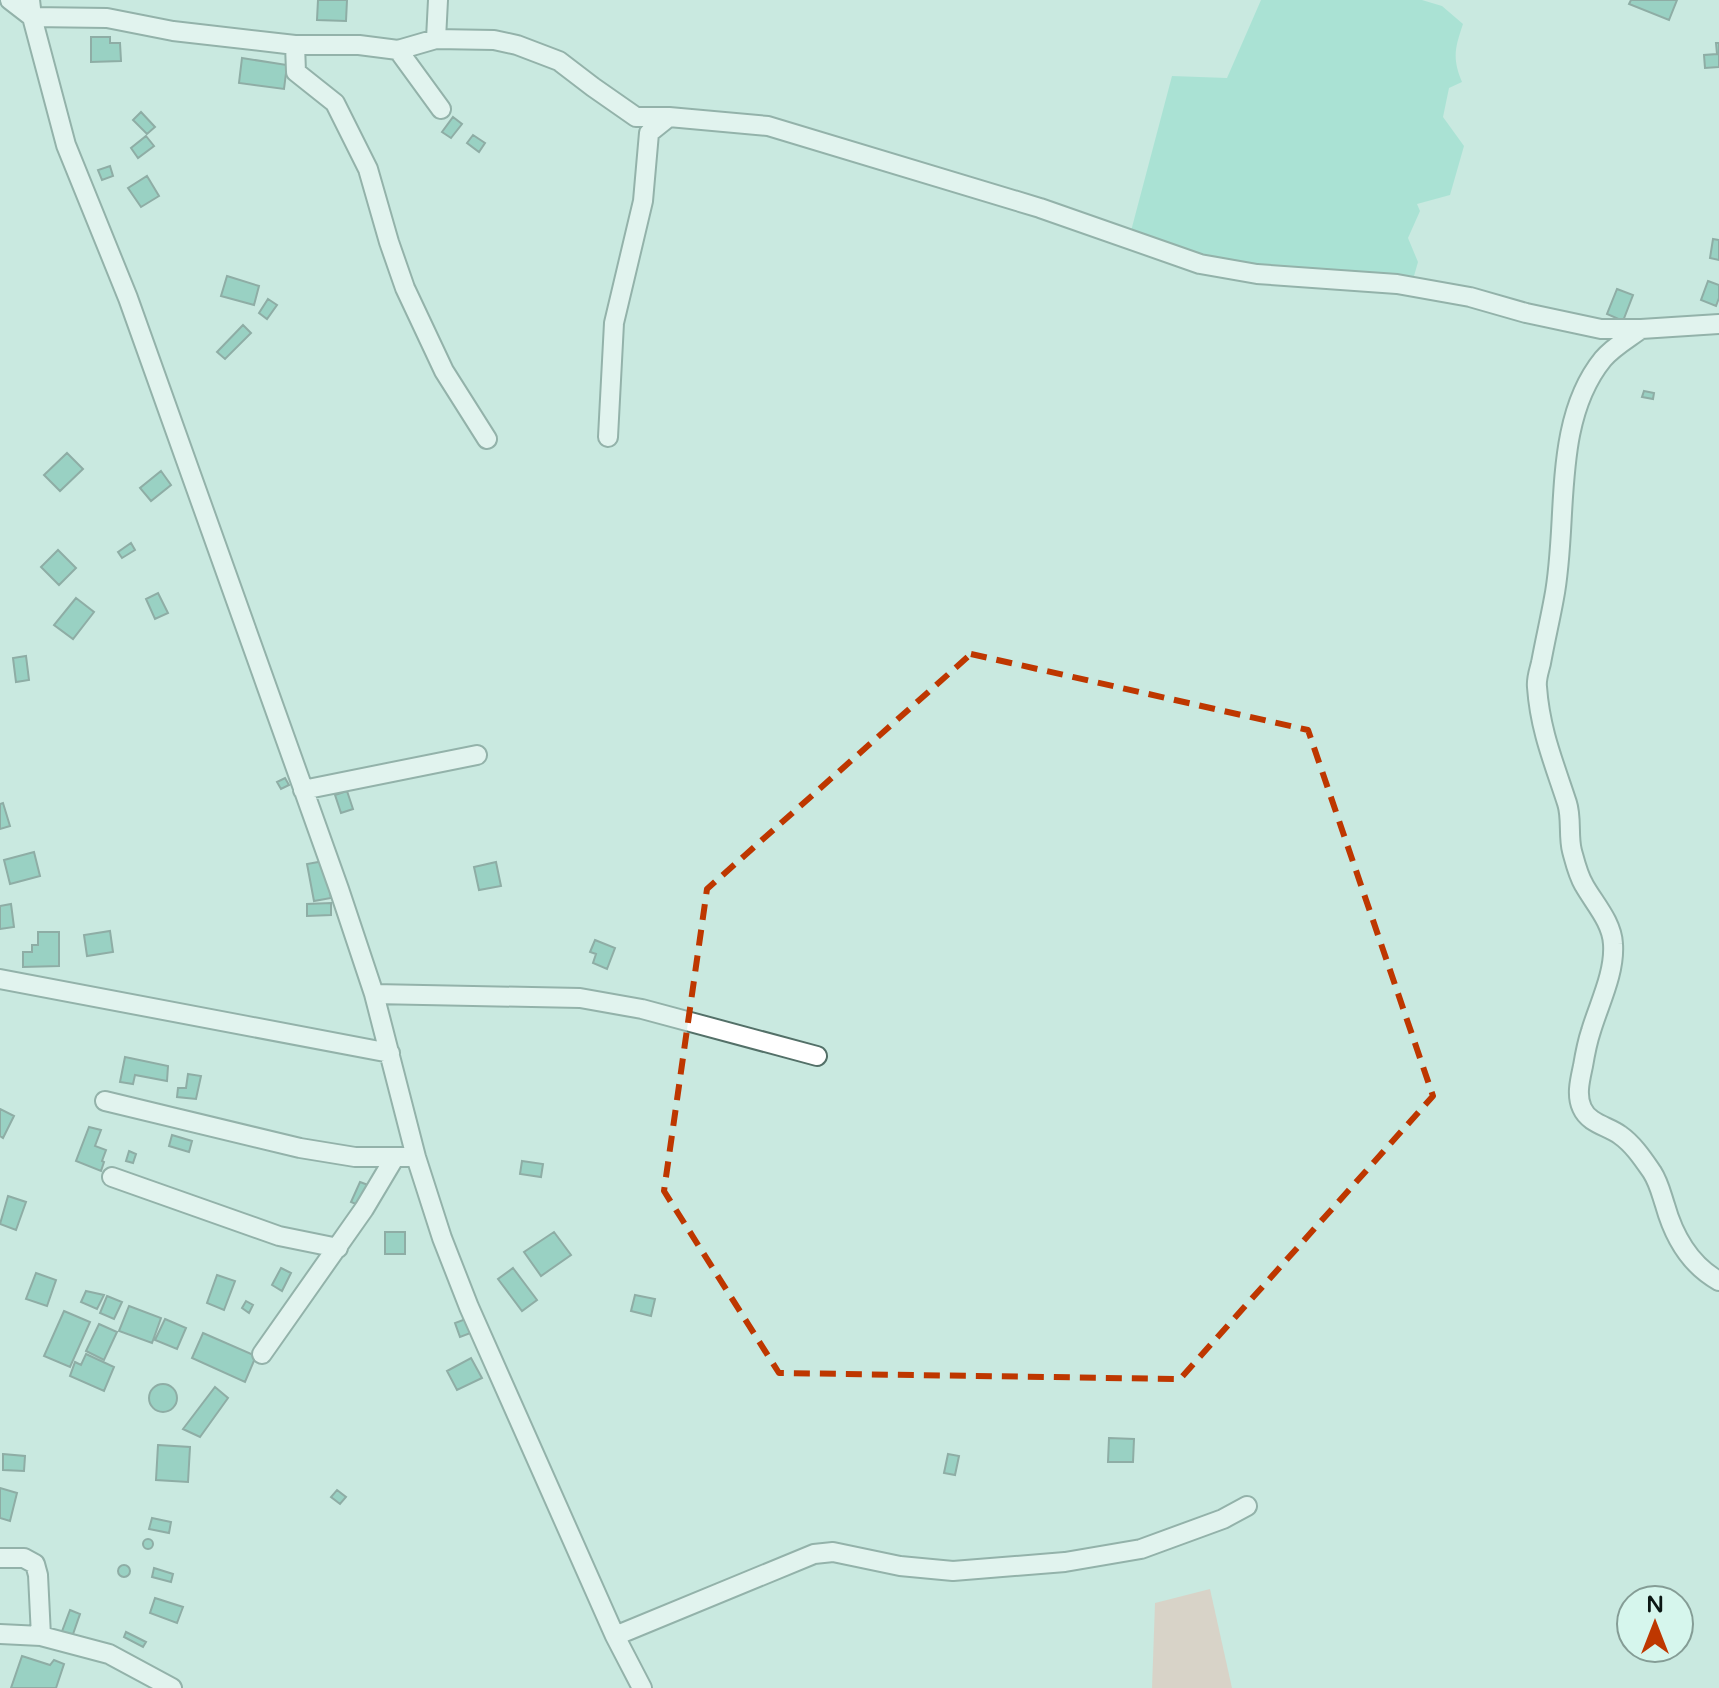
<svg xmlns="http://www.w3.org/2000/svg" width="1719" height="1688" font-family="'Varela Round',sans-serif">
	<rect width="100%" height="100%" fill="#c9e9e0"/>
	<path fill="#ebb9ab" d="M 1210,1589 L 1232,1688 L 1152,1688 L 1155,1603 Z"/>
	<path fill="#86dac6" d="M 1261,0 L 1422,0 L 1442,6 L 1463,24 C 1455,48 1452,58 1462,82 L 1449,88 L 1443,117 L 1464,146 L 1450,195 L 1417,204 L 1420,211 L 1408,238 L 1418,262 L 1414,276 L 1206,260 L 1131,231 L 1172,76 L 1227,78 Z"/>
	<path fill="#60b4a0" stroke="#48645d" stroke-width="2" d="M 318,0 L 347,0 L 346,21 L 317,20 Z
		M 1631,0 L 1677,0 L 1669,20 L 1629,4 Z
		M 91,37 L 110,37 L 110,43 L 120,43 L 121,61 L 91,62 Z
		M 1716,43 L 1719,43 L 1719,67 L 1705,68 L 1704,55 L 1717,54 Z
		M 242,58 L 287,65 L 284,89 L 239,83 Z
		M 141,112 L 155,127 L 147,134 L 133,120 Z
		M 453,117 L 462,124 L 451,138 L 442,132 Z
		M 473,135 L 485,143 L 479,152 L 467,143 Z
		M 146,136 L 154,146 L 138,158 L 131,148 Z
		M 110,166 L 113,176 L 102,180 L 98,170 Z
		M 147,176 L 159,196 L 141,207 L 128,188 Z
		M 1713,239 L 1719,240 L 1719,260 L 1710,258 Z
		M 227,276 L 259,286 L 254,305 L 221,296 Z
		M 1708,281 L 1719,285 L 1719,298 L 1716,306 L 1701,300 Z
		M 1617,289 L 1633,295 L 1623,321 L 1607,314 Z
		M 268,299 L 277,305 L 267,319 L 259,313 Z
		M 243,325 L 251,333 L 225,359 L 217,352 Z
		M 1644,391 L 1654,393 L 1653,399 L 1642,397 Z
		M 67,453 L 83,469 L 60,491 L 44,475 Z
		M 161,471 L 171,485 L 151,501 L 140,488 Z
		M 131,543 L 135,550 L 122,558 L 118,552 Z
		M 58,550 L 76,568 L 59,585 L 41,567 Z
		M 158,593 L 168,613 L 155,619 L 146,599 Z
		M 76,598 L 94,612 L 73,639 L 54,625 Z
		M 26,656 L 29,680 L 16,682 L 13,658 Z
		M 285,778 L 289,785 L 281,789 L 277,782 Z
		M 347,791 L 353,809 L 341,813 L 335,795 Z
		M 3,803 L 10,826 L 0,829 L 0,804 Z
		M 34,852 L 40,876 L 10,884 L 4,860 Z
		M 324,861 L 331,898 L 314,901 L 307,864 Z
		M 496,862 L 501,886 L 479,890 L 474,867 Z
		M 331,903 L 331,915 L 307,916 L 307,904 Z
		M 11,904 L 14,927 L 0,929 L 0,906 Z
		M 110,931 L 113,952 L 87,956 L 84,935 Z
		M 38,932 L 59,932 L 59,966 L 23,967 L 23,952 L 32,952 L 32,945 L 38,945 Z
		M 595,940 L 615,948 L 607,969 L 593,963 L 596,954 L 590,952 Z
		M 125,1057 L 168,1066 L 167,1081 L 135,1075 L 133,1084 L 120,1082 Z
		M 188,1074 L 201,1076 L 196,1099 L 177,1097 L 178,1088 L 186,1088 Z
		M 0,1109 L 14,1116 L 3,1138 L 0,1136 Z
		M 89,1127 L 101,1130 L 95,1146 L 106,1150 L 102,1161 L 104,1162 L 101,1171 L 76,1161 Z
		M 172,1135 L 192,1141 L 189,1152 L 169,1146 Z
		M 129,1151 L 136,1154 L 133,1163 L 126,1161 Z
		M 522,1161 L 543,1164 L 541,1177 L 520,1174 Z
		M 360,1182 L 371,1186 L 363,1207 L 351,1202 Z
		M 8,1196 L 26,1202 L 16,1230 L 0,1224 Z
		M 385,1232 L 405,1232 L 405,1254 L 385,1254 Z
		M 554,1232 L 571,1255 L 541,1276 L 524,1252 Z
		M 281,1268 L 291,1273 L 282,1291 L 272,1285 Z
		M 513,1268 L 537,1300 L 522,1311 L 498,1279 Z
		M 36,1273 L 56,1280 L 47,1306 L 26,1299 Z
		M 217,1275 L 235,1281 L 224,1310 L 207,1303 Z
		M 86,1291 L 104,1295 L 97,1309 L 81,1302 Z
		M 635,1295 L 655,1299 L 651,1316 L 631,1311 Z
		M 107,1296 L 122,1302 L 114,1319 L 100,1313 Z
		M 246,1301 L 253,1305 L 249,1313 L 242,1308 Z
		M 129,1306 L 161,1318 L 152,1343 L 119,1331 Z
		M 64,1311 L 90,1322 L 70,1367 L 44,1356 Z
		M 471,1317 L 476,1331 L 460,1337 L 455,1323 Z
		M 165,1319 L 186,1328 L 177,1349 L 155,1340 Z
		M 99,1324 L 117,1332 L 104,1360 L 86,1351 Z
		M 203,1333 L 256,1356 L 245,1382 L 192,1358 Z
		M 86,1354 L 114,1367 L 104,1391 L 70,1376 L 75,1362 L 81,1365 Z
		M 471,1358 L 482,1378 L 457,1390 L 447,1371 Z
		M149 1398a14 14 0 1 1 28 0a14 14 0 1 1-28 0Z
		M 215,1387 L 228,1398 L 200,1437 L 183,1429 Z
		M 1109,1438 L 1134,1439 L 1133,1462 L 1108,1462 Z
		M 158,1445 L 190,1447 L 188,1482 L 156,1480 Z
		M 3,1454 L 25,1456 L 24,1471 L 3,1470 Z
		M 948,1454 L 959,1456 L 955,1475 L 944,1473 Z
		M 0,1488 L 17,1493 L 10,1521 L 0,1518 Z
		M 337,1490 L 346,1497 L 340,1504 L 331,1497 Z
		M 152,1518 L 171,1522 L 169,1533 L 149,1529 Z
		M143 1544a5 5 0 1 1 10 0a5 5 0 1 1-10 0Z
		M118 1571a6 6 0 1 1 12 0a6 6 0 1 1-12 0Z
		M 154,1568 L 173,1574 L 171,1582 L 152,1577 Z
		M 155,1598 L 183,1607 L 177,1623 L 150,1613 Z
		M 70,1610 L 80,1614 L 72,1637 L 61,1634 Z
		M 126,1632 L 146,1642 L 143,1647 L 124,1637 Z
		M 22,1656 L 50,1665 L 54,1660 L 64,1664 L 56,1688 L 11,1688 Z"/>
	<g fill="none" stroke-linecap="round" stroke-linejoin="round">
		<g stroke="#537068" stroke-width="22">
			<path id="minor" d="M 10,0 L 32,17 L 107,18 L 173,31 L 295,45 L 359,45 L 398,50 L 436,39 L 494,40 L 517,45 L 559,61 L 593,87 L 636,117 L 669,117 L 649,133 L 643,201 L 614,323 L 608,437
				M 30,0 L 32,17 L 66,145 L 128,298 L 339,889 L 374,994 L 416,1157 L 442,1238 L 469,1307 L 615,1636 L 642,1688
				M 436,39 L 438,0
				M 295,45 L 296,72 L 335,103 L 368,169 L 389,242 L 405,288 L 444,371 L 487,439
				M 398,50 L 441,109
				M 669,117 L 768,126 L 1040,208 L 1200,264 L 1257,274 L 1397,284 L 1470,297 L 1526,313 L 1601,329 L 1641,329 L 1719,324
				M 1641,329 C 1629,338 1613,347 1603,359 C 1551,423 1569,522 1554,598 C 1550,620 1545,641 1541,663 C 1539,671 1536,679 1537,687 C 1540,730 1554,763 1567,803 C 1572,818 1568,836 1572,851 C 1575,862 1578,875 1584,885 C 1594,903 1612,922 1613,944 C 1615,973 1599,1004 1591,1031 C 1587,1043 1585,1054 1583,1066 C 1580,1080 1576,1095 1582,1108 C 1589,1124 1608,1126 1620,1135 C 1633,1144 1643,1159 1652,1172 C 1659,1183 1661,1193 1665,1205 C 1674,1237 1690,1265 1719,1281
				M 303,790 L 477,755
				M 0,979 L 390,1053
				M 374,994 L 580,998 L 642,1009 L 817,1056
				M 105,1101 L 300,1148 L 355,1157 L 416,1157
				M 112,1177 L 279,1236 L 338,1248
				M 262,1354 L 364,1209 L 395,1157
				M 0,1558 L 24,1558 L 35,1564 L 38,1575 L 41,1636
				M 0,1634 L 41,1636 L 109,1654 L 172,1688
				M 615,1636 L 814,1554 L 833,1552 L 900,1566 L 953,1571 L 1065,1562 L 1141,1549 L 1223,1519 L 1247,1506"/>
		</g>
		<use href="#minor" stroke="#fff" stroke-width="18"/>
	</g>
	<path d="M0 0H1719V1688H0ZM 971,654 L 1308,730 L 1433,1096 L 1180,1379 L 779,1373 L 664,1191 L 707,889 Z" fill="#c9e9e0" fill-opacity=".55" fill-rule="evenodd"/>
	<path fill="none" stroke="#be3700" stroke-width="6" stroke-dasharray="16 10" stroke-linejoin="round" d="M 971,654 L 1308,730 L 1433,1096 L 1180,1379 L 779,1373 L 664,1191 L 707,889 Z"/>
	<g transform="translate(1655 1624)"><circle r="38" fill="#d6f6ed" stroke="#859d96" stroke-width="2"/>
	<path d="M0-6L14 30L0 20L-14 30Z" fill="#be3700"/>
	<text y="-12" font-size="22" font-weight="bold" text-anchor="middle" fill="#0b1714">N</text>
	</g>
</svg>
